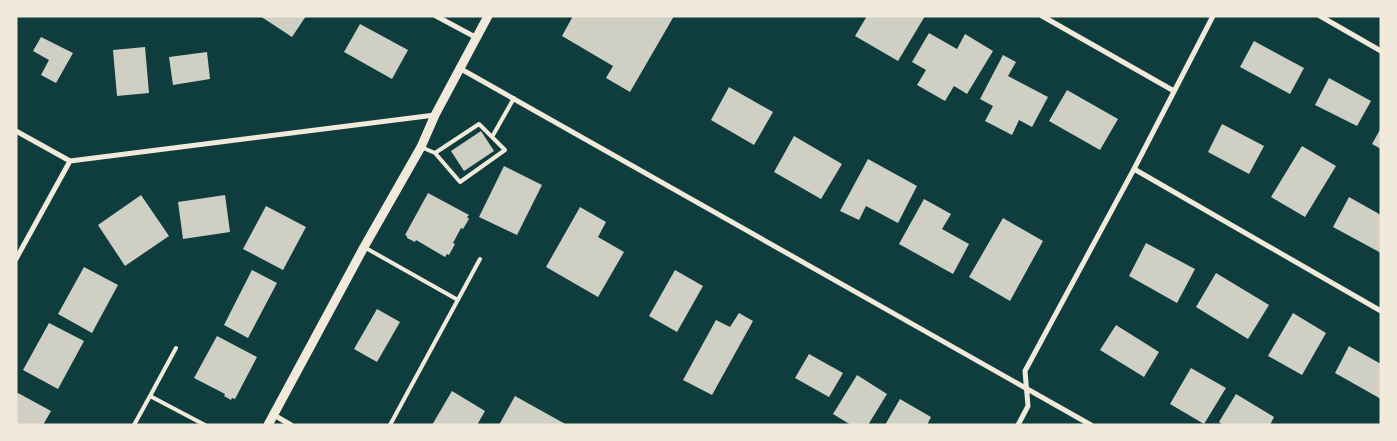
<svg xmlns="http://www.w3.org/2000/svg" width="1397" height="441" font-family="'Crimson Pro',serif">
	<rect width="100%" height="100%" fill="#0f3d3e"/>
	<path fill="#cfcfc3" d="M 260,16 L 306,16 L 292,37 Z
		M 573,16 L 674,16 L 630,92 L 606,78 L 613,66 L 562,36 Z
		M 867,16 L 925,16 L 898,61 L 855,36 Z
		M 360,24 L 408,50 L 392,79 L 344,52 Z
		M 929,33 L 957,49 L 965,34 L 993,51 L 967,94 L 954,86 L 945,101 L 917,85 L 926,70 L 912,62 Z
		M 41,37 L 73,53 L 56,83 L 41,75 L 49,60 L 33,51 Z
		M 1254,41 L 1304,68 L 1290,94 L 1240,67 Z
		M 145,47 L 149,93 L 117,96 L 113,50 Z
		M 207,52 L 210,79 L 173,85 L 169,57 Z
		M 1003,55 L 1016,62 L 1008,76 L 1048,97 L 1032,127 L 1019,120 L 1012,135 L 985,121 L 993,106 L 980,99 Z
		M 1329,78 L 1371,101 L 1357,126 L 1315,105 Z
		M 729,87 L 773,112 L 754,145 L 711,120 Z
		M 1067,90 L 1118,119 L 1100,150 L 1049,121 Z
		M 1222,124 L 1264,146 L 1249,174 L 1208,152 Z
		M 1381,128 L 1381,149 L 1372,144 Z
		M 481,131 L 494,151 L 464,171 L 451,151 Z
		M 794,136 L 842,164 L 821,199 L 774,172 Z
		M 1302,146 L 1336,166 L 1305,217 L 1271,197 Z
		M 868,159 L 917,186 L 898,223 L 866,206 L 859,220 L 840,211 Z
		M 504,166 L 542,185 L 517,235 L 479,217 Z
		M 428,193 L 469,215 L 467,217 L 469,219 L 463,229 L 461,228 L 453,243 L 455,244 L 449,255 L 447,254 L 445,257 L 416,240 L 415,242 L 407,238 L 407,236 L 405,235 Z
		M 141,195 L 169,236 L 125,266 L 98,225 Z
		M 225,195 L 230,232 L 183,239 L 178,202 Z
		M 1349,197 L 1381,215 L 1381,253 L 1333,227 Z
		M 924,199 L 951,214 L 942,229 L 969,244 L 953,274 L 899,244 Z
		M 266,206 L 306,227 L 283,270 L 243,249 Z
		M 580,207 L 606,222 L 598,237 L 624,252 L 598,297 L 546,267 Z
		M 1003,218 L 1043,241 L 1010,301 L 969,277 Z
		M 1146,243 L 1195,269 L 1177,303 L 1129,276 Z
		M 84,267 L 118,285 L 92,333 L 58,314 Z
		M 252,270 L 277,283 L 248,338 L 224,325 Z
		M 675,270 L 703,286 L 677,332 L 649,316 Z
		M 1216,273 L 1269,305 L 1248,339 L 1196,307 Z
		M 377,309 L 400,322 L 377,362 L 354,349 Z
		M 739,313 L 753,321 L 712,395 L 683,380 L 716,320 L 730,327 Z
		M 1293,313 L 1326,333 L 1302,375 L 1268,356 Z
		M 49,323 L 84,341 L 58,389 L 23,370 Z
		M 1116,325 L 1159,352 L 1144,377 L 1100,350 Z
		M 217,336 L 257,357 L 235,399 L 232,398 L 231,400 L 224,396 L 225,394 L 194,378 Z
		M 1349,346 L 1381,364 L 1381,399 L 1335,373 Z
		M 809,354 L 843,373 L 829,397 L 795,378 Z
		M 1191,368 L 1226,388 L 1204,424 L 1170,404 Z
		M 857,375 L 887,394 L 868,425 L 851,425 L 833,414 Z
		M 452,391 L 485,411 L 477,425 L 432,425 Z
		M 18,393 L 51,411 L 43,425 L 16,425 L 16,395 Z
		M 1236,394 L 1274,417 L 1270,425 L 1223,425 L 1219,422 Z
		M 515,396 L 567,425 L 499,425 Z
		M 900,399 L 931,417 L 927,425 L 885,425 Z"/>
	<g fill="none" stroke-linecap="round" stroke-linejoin="round">
		<path stroke="#f1e9da" stroke-width="4" d="M 492,137 L 514,98
			M 421,147 L 435,153 L 460,182 L 505,150 L 479,124 L 435,153
			M 364,247 L 458,300
			M 150,396 L 176,348
			M 134,425 L 150,396 L 205,425
			M 390,425 L 480,259"/>
		<path stroke="#f1e9da" stroke-width="5" d="M 436,16 L 477,38
			M 1042,16 L 1174,91
			M 1320,16 L 1381,51
			M 461,69 L 1091,425
			M 16,131 L 70,161
			M 1134,169 L 1381,311
			M 16,259 L 70,161 L 435,115
			M 274,415 L 291,425
			M 1018,425 L 1028,406 L 1025,371 L 1134,169 L 1213,16"/>
		<path stroke="#f1e9da" stroke-width="9" d="M 268,425 L 364,247 L 421,147 L 435,115 L 488,16"/>
	</g>
	<rect width="1397" height="441" fill="none" stroke="#f1e9da" stroke-width="35"/>
</svg>
